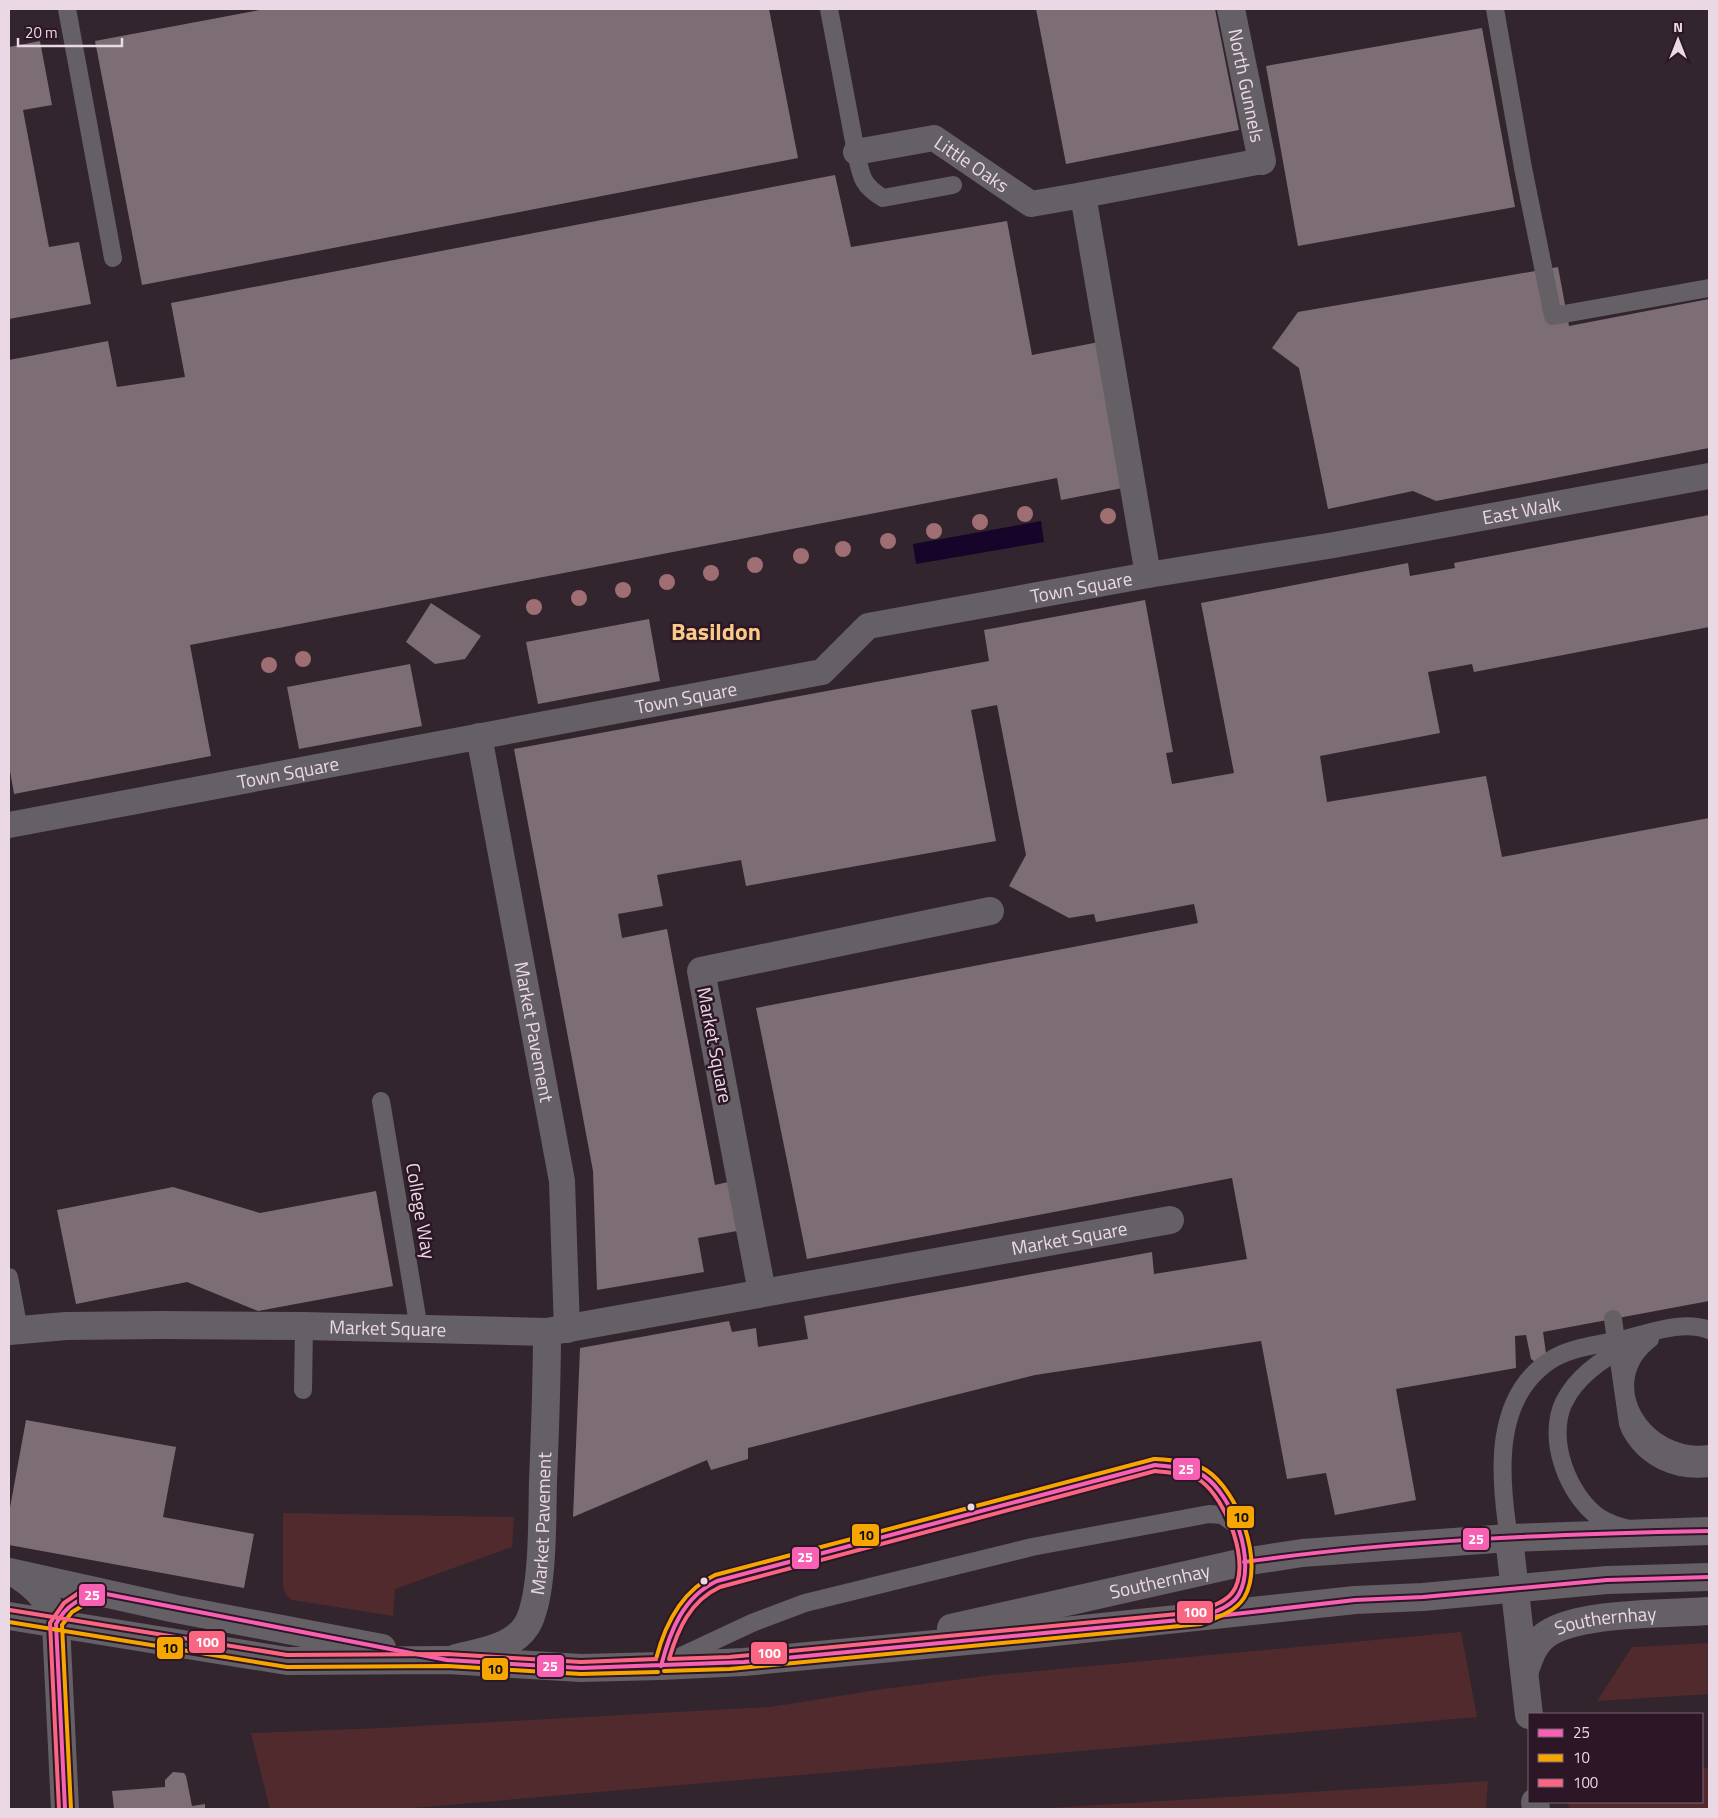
<svg xmlns="http://www.w3.org/2000/svg" width="1718" height="1818" font-family="'Titillium Web',sans-serif">
	<rect width="100%" height="100%" fill="#32252e"/>
	<path fill="#502a2d" d="M 283,1513 L 514,1517 L 512,1547 L 395,1589 L 393,1616 L 292,1600 L 287,1596 L 283,1588 Z
		M 1461,1632 L 1477,1717 L 401,1809 L 270,1809 L 251,1733 L 382,1728 L 770,1707 L 883,1689 L 993,1675 Z
		M 1709,1643 L 1709,1694 L 1597,1701 L 1632,1647 Z
		M 1702,1768 L 1709,1768 L 1709,1809 L 1569,1809 L 1568,1802 L 1702,1802 Z
		M 1488,1781 L 1486,1809 L 1033,1809 Z"/>
	<path fill="#17042a" d="M 1041,521 L 1044,542 L 916,564 L 913,544 Z"/>
	<path fill="#7c6e74" d="M 265,9 L 769,9 L 798,158 L 142,285 L 95,41 Z
		M 1036,9 L 1215,9 L 1239,130 L 1066,164 Z
		M 1482,28 L 1515,207 L 1298,246 L 1266,66 Z
		M 40,41 L 52,105 L 23,110 L 49,247 L 79,242 L 91,304 L 9,319 L 9,47 Z
		M 835,175 L 851,247 L 1007,221 L 1032,355 L 1099,342 L 1128,487 L 1061,500 L 1057,478 L 190,645 L 211,756 L 14,794 L 9,765 L 9,360 L 108,341 L 117,387 L 185,377 L 171,303 Z
		M 1558,267 L 1569,326 L 1709,299 L 1709,448 L 1436,501 L 1413,491 L 1328,509 L 1299,368 L 1272,348 L 1298,312 Z
		M 1709,515 L 1709,627 L 1474,672 L 1472,664 L 1428,672 L 1440,733 L 1320,756 L 1327,802 L 1486,776 L 1502,857 L 1709,818 L 1709,1301 L 1543,1332 L 1546,1353 L 1544,1361 L 1538,1364 L 1531,1359 L 1526,1335 L 1515,1336 L 1516,1368 L 1396,1389 L 1416,1500 L 1335,1515 L 1326,1473 L 1287,1479 L 1261,1341 L 1035,1375 L 943,1398 L 748,1448 L 748,1459 L 711,1470 L 707,1460 L 573,1517 L 580,1348 L 729,1321 L 732,1332 L 756,1328 L 758,1347 L 808,1339 L 804,1316 L 1152,1252 L 1154,1274 L 1247,1259 L 1232,1178 L 807,1259 L 756,1008 L 1198,923 L 1194,904 L 1096,922 L 1094,914 L 1069,918 L 1009,886 L 1026,855 L 997,705 L 971,710 L 996,841 L 746,886 L 741,860 L 657,875 L 663,906 L 618,914 L 622,938 L 667,929 L 715,1185 L 728,1182 L 737,1231 L 698,1238 L 704,1272 L 597,1290 L 593,1171 L 514,749 L 989,661 L 984,630 L 1145,600 L 1173,752 L 1166,753 L 1172,784 L 1234,773 L 1201,603 L 1408,563 L 1410,576 L 1455,568 L 1454,563 Z
		M 431,603 L 481,636 L 465,659 L 435,664 L 406,642 Z
		M 649,619 L 660,681 L 538,704 L 526,642 Z
		M 410,664 L 422,726 L 299,749 L 287,687 Z
		M 173,1187 L 260,1213 L 376,1191 L 393,1286 L 258,1311 L 187,1282 L 76,1304 L 57,1210 Z
		M 26,1420 L 176,1447 L 163,1517 L 254,1534 L 244,1588 L 9,1545 L 9,1513 Z
		M 173,1772 L 184,1773 L 186,1776 L 192,1806 L 205,1804 L 205,1809 L 114,1809 L 112,1791 L 165,1787 L 165,1780 Z"/>
	<g fill="none" stroke-linecap="round" stroke-linejoin="round">
		<path stroke="#656065" stroke-width="18" d="M 67,9 L 113,258
			M 829,9 L 856,152 C 861,175 861,185 883,198 L 953,185
			M 1495,9 L 1523,168 L 1553,316 L 1709,288
			M 381,1101 L 419,1329
			M 9,1277 L 19,1330
			M 1650,1339 C 1593,1383 1643,1463 1709,1454
			M 303,1390 L 304,1326
			M 1630,1429 C 1646,1459 1677,1472 1709,1468
			M 1629,1529 C 1620,1527 1608,1523 1600,1518 C 1568,1496 1546,1439 1564,1402 C 1577,1376 1605,1357 1630,1345
			M 1509,1538 C 1499,1476 1492,1395 1554,1358 C 1573,1347 1602,1344 1624,1339 C 1650,1333 1682,1320 1709,1330
			M 673,1660 L 752,1623 L 805,1603 L 1032,1547 L 1209,1514 L 1222,1515 L 1238,1526
			M 661,1666 C 667,1641 677,1611 698,1593 C 712,1580 737,1575 755,1570 L 1155,1465 C 1171,1467 1190,1467 1204,1476 C 1233,1494 1256,1562 1239,1594 C 1234,1602 1223,1608 1215,1612"/>
		<g stroke="#656065" stroke-width="26">
			<path id="s1" d="M 856,152 L 934,138 L 1031,204 L 1083,195"/>
			<path d="M 1148,575 L 1083,195 L 1262,161"/>
			<path id="s2" d="M 479,736 L 562,1181 L 567,1330"/>
			<path id="s3" d="M 9,825 L 822,672 L 868,626 L 1148,575 L 1334,545 L 1709,476"/>
		</g>
		<g stroke="#656065" stroke-width="28">
			<path id="s4" d="M 1231,9 L 1262,161"/>
			<path d="M 762,1292 L 701,971 L 990,911"/>
			<path id="s5" d="M 9,1331 L 66,1326 L 162,1325 L 304,1326 L 547,1332 L 1170,1220"/>
			<path id="s6" d="M 456,1658 C 480,1652 513,1648 527,1625 C 544,1596 542,1516 543,1481 C 545,1432 547,1382 547,1332"/>
		</g>
		<g stroke="#656065" stroke-width="28">
			<path d="M 1509,1538 L 1529,1715"/>
			<path d="M 9,1572 L 176,1609 L 382,1648"/>
			<path d="M 19,1576 C 39,1589 49,1601 56,1624 L 65,1809"/>
			<path d="M 9,1616 L 287,1661 L 447,1660 L 581,1668 L 661,1666 L 744,1662 L 999,1638 L 1355,1600 L 1423,1597 L 1607,1580 L 1709,1577"/>
			<path id="s7" d="M 951,1628 L 1244,1562 L 1302,1553 L 1509,1538 L 1709,1531"/>
			<path id="s8" d="M 1525,1670 C 1530,1657 1533,1646 1543,1637 C 1572,1611 1670,1614 1709,1611"/>
			<path d="M 1535,1802 L 1536,1809"/>
		</g>
		<path stroke="#656065" stroke-width="18" d="M 1613,1319 L 1628,1424"/>
		<g stroke="#2d1626" stroke-width="8">
			<path id="bus-1" d="M 1244,1562 C 1398,1540 1553,1534 1709,1531
				M 661,1666 C 670,1631 683,1597 717,1581 L 1155,1465 C 1171,1467 1190,1467 1204,1476 C 1233,1496 1257,1561 1239,1594 C 1232,1607 1213,1612 1200,1618
				M 65,1809 L 56,1624 C 66,1605 81,1597 101,1593 L 447,1660 L 581,1668 L 744,1662 L 1200,1618 L 1355,1600 L 1423,1597 L 1607,1580 L 1709,1577"/>
		</g>
		<g stroke="#2d1626" stroke-width="8">
			<path id="bus-2" d="M 9,1622 L 287,1667 L 447,1666 L 581,1674 L 658,1672
				M 656,1659 C 665,1624 681,1591 715,1575 L 1154,1459 C 1171,1460 1192,1461 1206,1470 C 1239,1491 1265,1564 1244,1598 C 1235,1612 1216,1618 1201,1624 L 730,1669 L 664,1671
				M 71,1809 L 62,1625 L 72,1612 L 89,1602"/>
		</g>
		<g stroke="#2d1626" stroke-width="8">
			<path id="bus-3" d="M 1155,1471 C 1170,1473 1188,1473 1201,1481 C 1226,1499 1253,1566 1232,1593 C 1224,1603 1209,1607 1198,1612 L 729,1657 L 669,1659 C 678,1629 690,1601 720,1587 Z
				M 10,1610 L 287,1655 L 447,1654 L 581,1662 L 656,1659
				M 59,1809 L 50,1623 L 64,1603 L 83,1590"/>
		</g>
		<use href="#bus-1" stroke="#f860b3" stroke-width="4"/>
		<use href="#bus-2" stroke="#f7a600" stroke-width="4"/>
		<use href="#bus-3" stroke="#fa6682" stroke-width="4"/>
	</g>
	<g fill="#9e6e73">
		<circle cx="1025" cy="514" r="8"/>
		<circle cx="1108" cy="516" r="8"/>
		<circle cx="980" cy="522" r="8"/>
		<circle cx="934" cy="531" r="8"/>
		<circle cx="888" cy="541" r="8"/>
		<circle cx="843" cy="549" r="8"/>
		<circle cx="801" cy="556" r="8"/>
		<circle cx="755" cy="565" r="8"/>
		<circle cx="711" cy="573" r="8"/>
		<circle cx="667" cy="582" r="8"/>
		<circle cx="623" cy="590" r="8"/>
		<circle cx="579" cy="598" r="8"/>
		<circle cx="534" cy="607" r="8"/>
		<circle cx="303" cy="659" r="8"/>
		<circle cx="269" cy="665" r="8"/>
	</g>
	<g fill="#ead9e4" stroke="#2d1626" stroke-width="2">
		<circle cx="971" cy="1507" r="4.5"/>
		<circle cx="704" cy="1581" r="4.5"/>
	</g>
	<g text-anchor="middle" stroke-width="5" stroke-linejoin="round" paint-order="stroke">
		<g font-size="19" fill="#ead9e4" stroke="#2d1626">
			<text dy="7" stroke="none"><textPath href="#s4" startOffset="78">North Gunnels</textPath></text>
			<text dy="7" stroke="none"><textPath href="#s1" startOffset="125">Little Oaks</textPath></text>
			<text dy="7" stroke="none"><textPath href="#s3" startOffset="1556">East Walk</textPath></text>
			<text dy="7" stroke="none"><textPath href="#s3" startOffset="1109">Town Square</textPath></text>
			<text dy="7" stroke="none"><textPath href="#s3" startOffset="689">Town Square</textPath></text>
			<text dy="7" stroke="none"><textPath href="#s3" startOffset="284">Town Square</textPath></text>
			<text dy="7" stroke="none"><textPath href="#s2" startOffset="301">Market Pavement</textPath></text>
			<text transform="translate(715 1045) rotate(79)" y="7">Market Square</text>
			<text transform="translate(421 1211) rotate(80)" y="7">College Way</text>
			<text dy="7" stroke="none"><textPath href="#s5" startOffset="1069">Market Square</textPath></text>
			<text dy="7" stroke="none"><textPath href="#s5" startOffset="379">Market Square</textPath></text>
			<text dy="7" stroke="none"><textPath href="#s6" startOffset="184">Market Pavement</textPath></text>
			<text dy="7" stroke="none"><textPath href="#s7" startOffset="214">Southernhay</textPath></text>
			<text dy="7" stroke="none"><textPath href="#s8" startOffset="104">Southernhay</textPath></text>
		</g>
		<g font-size="24" font-weight="bold" fill="#facb88" stroke="#2d1626">
			<text x="716" y="640">Basildon</text>
		</g>
	</g>
	<g stroke="#2d1626" stroke-width="2">
		<rect x="1172" y="1457" width="29" height="24" rx="5" fill="#f860b3"/>
		<rect x="1226" y="1505" width="29" height="24" rx="5" fill="#f7a600"/>
		<rect x="851" y="1523" width="29" height="24" rx="5" fill="#f7a600"/>
		<rect x="1462" y="1527" width="28" height="24" rx="5" fill="#f860b3"/>
		<rect x="791" y="1546" width="29" height="24" rx="5" fill="#f860b3"/>
		<rect x="78" y="1583" width="28" height="24" rx="5" fill="#f860b3"/>
		<rect x="1176" y="1600" width="38" height="24" rx="5" fill="#fa6682"/>
		<rect x="188" y="1630" width="38" height="24" rx="5" fill="#fa6682"/>
		<rect x="156" y="1636" width="28" height="24" rx="5" fill="#f7a600"/>
		<rect x="750" y="1641" width="38" height="24" rx="5" fill="#fa6682"/>
		<rect x="536" y="1654" width="29" height="24" rx="5" fill="#f860b3"/>
		<rect x="481" y="1657" width="28" height="24" rx="5" fill="#f7a600"/>
	</g>
	<g font-size="14" text-anchor="middle" font-weight="bold" fill="#fff">
		<text x="1186" y="1474">25</text>
		<text x="1476" y="1544">25</text>
		<text x="805" y="1562">25</text>
		<text x="92" y="1600">25</text>
		<text x="1195" y="1617">100</text>
		<text x="207" y="1647">100</text>
		<text x="769" y="1658">100</text>
		<text x="550" y="1671">25</text>
	</g>
	<g font-size="14" text-anchor="middle" font-weight="bold" fill="#111">
		<text x="1241" y="1522">10</text>
		<text x="866" y="1540">10</text>
		<text x="170" y="1653">10</text>
		<text x="495" y="1674">10</text>
	</g>
	<rect width="1718" height="1818" fill="none" stroke="#ead9e4" stroke-width="20"/>
	<rect x="1528" y="1713" width="175" height="90" fill="#2d1626" stroke="#796472"/>
	<rect x="1538" y="1729" width="25" height="8" fill="#f860b3" stroke="#796472"/>
	<text x="1573" y="1738" font-size="15" fill="#ead9e4">25</text>
	<rect x="1538" y="1754" width="25" height="8" fill="#f7a600" stroke="#796472"/>
	<text x="1573" y="1763" font-size="15" fill="#ead9e4">10</text>
	<rect x="1538" y="1779" width="25" height="8" fill="#fa6682" stroke="#796472"/>
	<text x="1573" y="1788" font-size="15" fill="#ead9e4">100</text>
	<g transform="translate(1678 40)" stroke="#2d1626" stroke-width="4" paint-order="stroke">
	<path d="M0-4L9 19L0 12L-9 19Z" fill="#ead9e4"/>
	<text y="-8" font-size="14" font-weight="bold" text-anchor="middle" fill="#ead9e4">N</text>
	</g>
	<path d="M18 38v8h104v-8" fill="none" stroke="#ead9e4" stroke-width="2.5"/>
	<text x="25" y="38" font-size="15" fill="#ead9e4" stroke="#2d1626" stroke-width="4" paint-order="stroke">20 m</text>
</svg>
